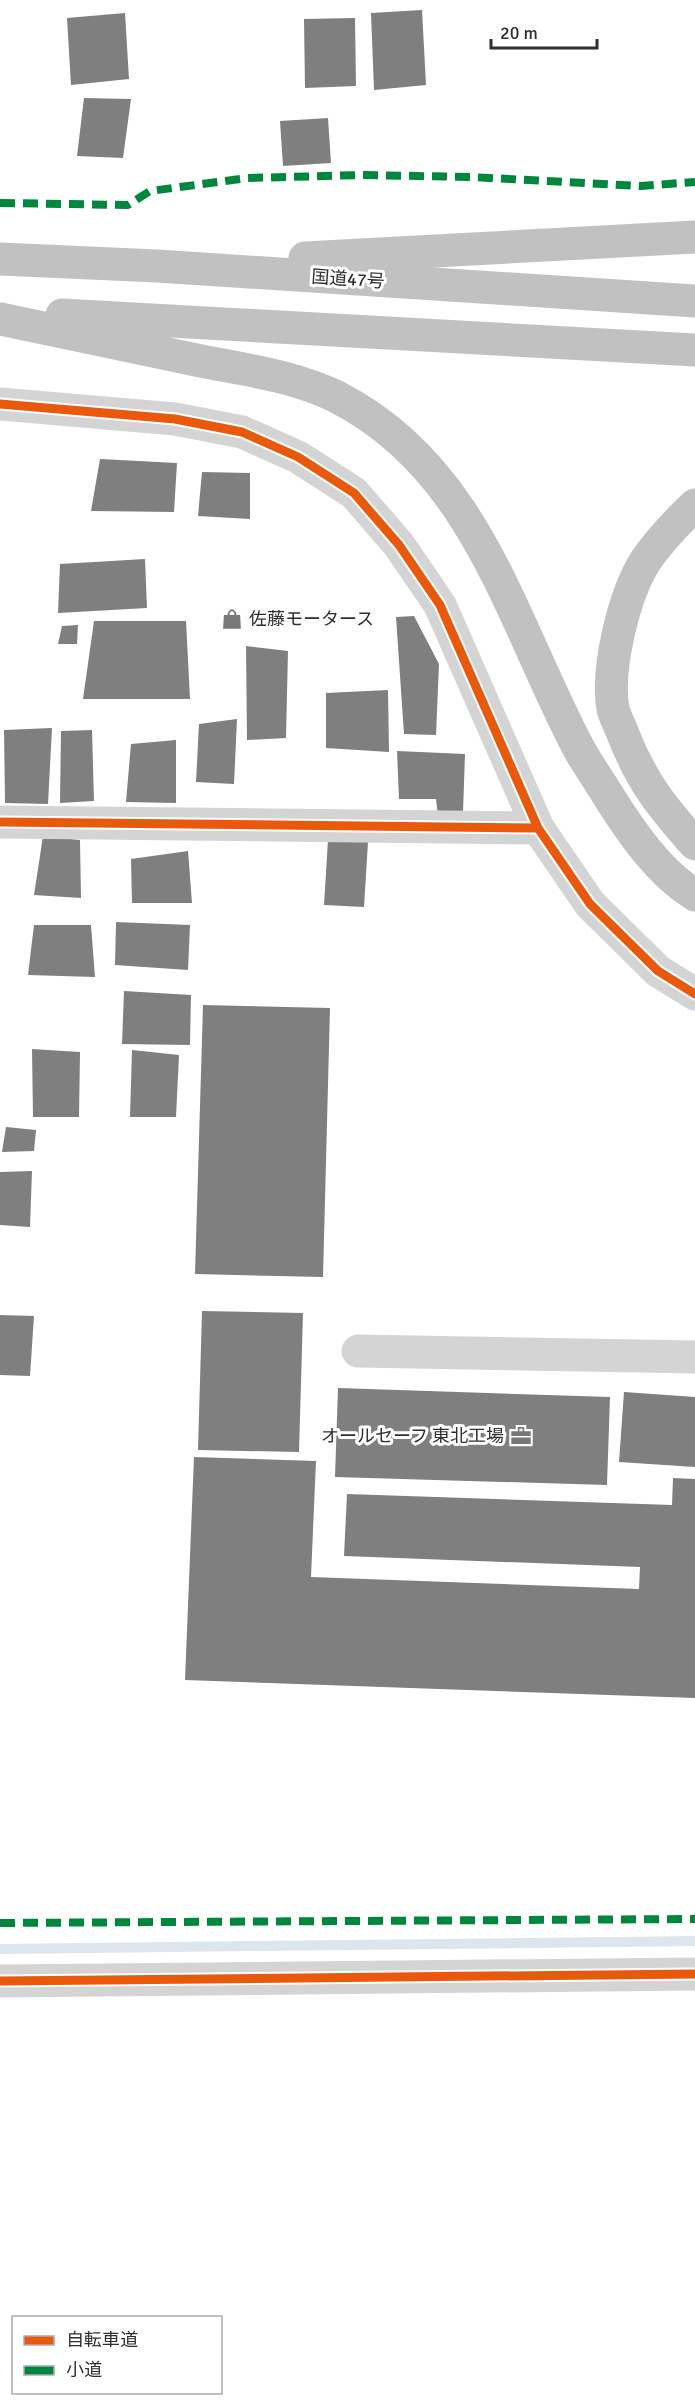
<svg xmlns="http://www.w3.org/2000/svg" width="695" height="2406" font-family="Signika,'Noto Sans JP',sans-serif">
	<rect width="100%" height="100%" fill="#fff"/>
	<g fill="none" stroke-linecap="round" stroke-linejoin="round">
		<path stroke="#dce6ef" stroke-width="10" d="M 0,1949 L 695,1941"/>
	</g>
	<path fill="#7f7f7f" d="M 422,10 L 426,85 L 374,90 L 371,13 Z
		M 125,13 L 129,79 L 71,85 L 67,18 Z
		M 355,18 L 356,86 L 305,88 L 304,19 Z
		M 84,98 L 131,99 L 123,158 L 77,156 Z
		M 328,118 L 331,163 L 283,166 L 280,121 Z
		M 100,459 L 177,463 L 174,512 L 91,511 Z
		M 202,472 L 250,473 L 250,519 L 198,516 Z
		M 145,559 L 147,608 L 58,613 L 60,564 Z
		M 414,616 L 439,664 L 436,735 L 404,734 L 396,617 Z
		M 94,621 L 186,621 L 190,699 L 83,699 Z
		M 78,625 L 77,644 L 58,644 L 62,626 Z
		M 246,646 L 288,651 L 286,738 L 247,740 Z
		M 388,690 L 389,752 L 326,748 L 326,693 Z
		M 237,719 L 234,784 L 196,782 L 199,724 Z
		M 52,728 L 48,804 L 5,803 L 4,730 Z
		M 92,730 L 94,801 L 60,803 L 61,731 Z
		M 176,740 L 176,803 L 126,802 L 131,744 Z
		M 397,751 L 465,754 L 463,813 L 438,816 L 436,799 L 399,799 Z
		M 43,836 L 80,840 L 81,898 L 34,895 Z
		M 328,840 L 368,842 L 364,907 L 324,905 Z
		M 188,851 L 192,903 L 132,903 L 131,859 Z
		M 116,922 L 190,925 L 188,970 L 115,965 Z
		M 34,925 L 91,925 L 95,977 L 28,975 Z
		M 124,991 L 191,995 L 190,1045 L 122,1044 Z
		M 203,1005 L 330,1008 L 323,1277 L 195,1274 Z
		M 32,1049 L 80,1052 L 79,1117 L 33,1117 Z
		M 132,1050 L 179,1055 L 176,1117 L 130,1117 Z
		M 6,1127 L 36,1130 L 34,1151 L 2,1152 Z
		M 32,1171 L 30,1227 L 0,1225 L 0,1172 Z
		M 202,1311 L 303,1313 L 299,1452 L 198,1450 Z
		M 0,1315 L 34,1316 L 30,1376 L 0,1375 Z
		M 338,1388 L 610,1397 L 607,1485 L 335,1477 Z
		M 624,1392 L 695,1397 L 695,1467 L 619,1462 Z
		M 194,1457 L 316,1461 L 311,1577 L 639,1589 L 640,1567 L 344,1556 L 347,1494 L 672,1505 L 673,1478 L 695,1479 L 695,1698 L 185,1680 Z"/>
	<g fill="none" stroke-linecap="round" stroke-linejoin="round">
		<path stroke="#d4d4d4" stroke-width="33" d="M 0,404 L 175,419 L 242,432 L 298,457 L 354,493 L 399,545 L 440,605 L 538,828 L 590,904 L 658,971 L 695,994
			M 0,822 L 538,828
			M 358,1351 L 695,1357
			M 0,1981 L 695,1974"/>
		<path stroke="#c1c1c1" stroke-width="33" d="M 305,258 L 695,237
			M 0,259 L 157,266 L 695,301
			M 62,315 L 695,350
			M 0,319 C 67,333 134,347 201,361 C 246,370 295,376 337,397 C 476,468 511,620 578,747 C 587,764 599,780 609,797 C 631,832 659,873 695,895
			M 695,505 C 677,522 660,540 646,560 C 624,594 606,669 613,709 C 615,717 620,726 623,734 C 641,781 662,807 695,844"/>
		<path stroke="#00873e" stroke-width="8" stroke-dasharray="15 8" stroke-linecap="butt" d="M 0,203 L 128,205 L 150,191 L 248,178 L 362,175 L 471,177 L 641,186 L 695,182
			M 0,1923 L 695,1919"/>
		<g stroke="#fff" stroke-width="13">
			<path id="cycleway" d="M 0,404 L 175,419 L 242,432 L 298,457 L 354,493 L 399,545 L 440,605 L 538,828 L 590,904 L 658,971 L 695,994
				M 0,822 L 538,828
				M 0,1981 L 695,1974"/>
		</g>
		<use href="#cycleway" stroke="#e8590c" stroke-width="9"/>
	</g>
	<defs>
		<g id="shop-bare" transform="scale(1.62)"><path d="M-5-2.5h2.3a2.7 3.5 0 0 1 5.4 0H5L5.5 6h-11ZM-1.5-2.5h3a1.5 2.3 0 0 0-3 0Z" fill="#787878" stroke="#fff" stroke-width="2.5" paint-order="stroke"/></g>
		<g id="office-bare" transform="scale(1.62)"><path d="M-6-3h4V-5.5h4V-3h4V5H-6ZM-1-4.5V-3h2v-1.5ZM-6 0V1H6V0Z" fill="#787878" stroke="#fff" stroke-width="2.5" paint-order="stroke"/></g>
	</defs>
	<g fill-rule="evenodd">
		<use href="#shop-bare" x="232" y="619"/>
		<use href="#office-bare" x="521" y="1436"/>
	</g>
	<g text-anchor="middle" stroke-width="6" stroke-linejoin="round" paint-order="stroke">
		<g font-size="18" fill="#2f2f2f" stroke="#fff">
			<text transform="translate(348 279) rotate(4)" y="6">国道47号</text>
		</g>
		<g font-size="18" fill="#2f2f2f" stroke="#fff" text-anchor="start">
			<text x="249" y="625">佐藤モータース</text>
			<text x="504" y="1442" text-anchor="end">オールセーフ 東北工場</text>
		</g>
	</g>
	<rect x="12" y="2316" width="210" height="78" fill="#ffffff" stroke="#acacac" stroke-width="1.5"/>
	<rect x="24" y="2336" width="30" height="9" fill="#e8590c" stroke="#acacac" stroke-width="1.5"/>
	<text x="66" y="2346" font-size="18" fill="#2f2f2f">自転車道</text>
	<rect x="24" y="2366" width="30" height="9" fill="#00873e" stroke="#acacac" stroke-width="1.5"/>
	<text x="66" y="2376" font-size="18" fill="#2f2f2f">小道</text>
	<path d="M491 39v9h106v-9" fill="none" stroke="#2f2f2f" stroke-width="3"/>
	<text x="500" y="39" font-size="18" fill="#2f2f2f" stroke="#ffffff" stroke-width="4.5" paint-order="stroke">20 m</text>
</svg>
